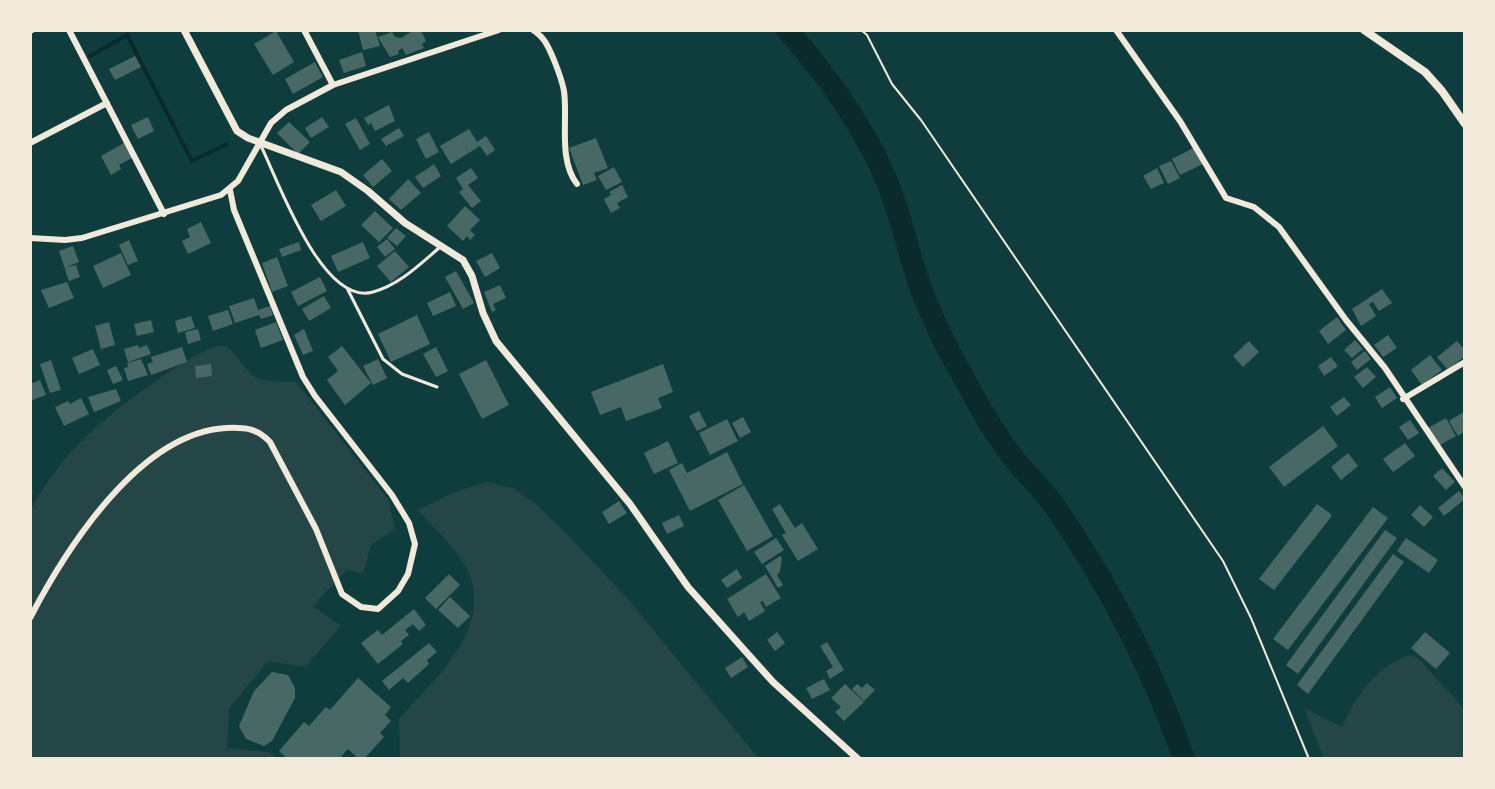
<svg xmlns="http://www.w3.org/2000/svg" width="1495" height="789" font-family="Georgia,serif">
	<rect width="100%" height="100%" fill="#0f3d3e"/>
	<path fill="#244646" d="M 217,346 L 227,346 C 258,380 247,381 296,382 L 388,499 L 395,529 L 371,545 L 363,574 L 347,570 L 313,606 L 341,626 L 305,667 L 268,661 L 229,709 L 227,748 L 270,752 L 278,759 L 30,759 L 30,510 C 63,452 99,421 153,383 C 173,369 194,354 217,346 Z
		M 487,482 L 513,488 L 538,506 L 571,538 L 627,598 L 759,759 L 400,759 L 399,719 C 434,680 497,625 466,567 C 455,548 432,526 418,510 L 455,492 Z
		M 1411,655 L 1419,659 L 1465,710 L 1465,758 L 1324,759 L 1304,708 L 1342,727 C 1355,697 1378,664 1411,655 Z"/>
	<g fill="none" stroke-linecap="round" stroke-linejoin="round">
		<path stroke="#0a2a2b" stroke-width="4" d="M 90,56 L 127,35 L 192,161 L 227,144"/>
		<path stroke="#0a2a2b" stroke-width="22" d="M 787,30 C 827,75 863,125 887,181 C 903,220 910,263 926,302 C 937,328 950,354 964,378 C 978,405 993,431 1011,455 C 1026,475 1045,490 1058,511 C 1110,587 1154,672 1184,759"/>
	</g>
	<path fill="#486865" d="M 358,30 L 375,30 L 380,46 L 363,50 Z
		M 414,30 L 421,30 L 426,41 L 422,44 L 424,48 L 406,55 L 402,48 L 398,51 L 399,54 L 390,57 L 378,37 L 392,32 L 395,37 L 401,38 Z
		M 276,31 L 294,62 L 273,75 L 254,44 Z
		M 362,52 L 366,66 L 344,73 L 339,60 Z
		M 135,56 L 141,67 L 115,80 L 109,69 Z
		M 315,62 L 323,77 L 293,94 L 285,79 Z
		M 389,105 L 395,121 L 375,131 L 371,123 L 368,125 L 364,118 Z
		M 148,117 L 154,131 L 138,139 L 131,125 Z
		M 322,117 L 329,127 L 311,138 L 305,128 Z
		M 356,118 L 370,144 L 360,150 L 345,124 Z
		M 289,122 L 310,142 L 298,154 L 277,133 Z
		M 399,128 L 404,136 L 386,146 L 381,139 Z
		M 469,129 L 477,142 L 486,136 L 495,150 L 487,156 L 480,146 L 451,164 L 440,146 Z
		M 429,132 L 439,152 L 426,159 L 416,139 Z
		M 596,138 L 608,168 L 594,173 L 597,180 L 583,185 L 569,148 Z
		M 124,143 L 132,158 L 119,165 L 121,169 L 111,175 L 101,156 Z
		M 1195,147 L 1203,164 L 1180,175 L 1172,159 Z
		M 382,159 L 392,171 L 373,187 L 363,175 Z
		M 1171,161 L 1180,178 L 1168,184 L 1159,166 Z
		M 434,164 L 441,176 L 423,188 L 415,177 Z
		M 614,167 L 622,182 L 606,190 L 598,176 Z
		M 471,168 L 478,178 L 468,185 L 481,201 L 472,208 L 459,192 L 463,189 L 456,178 Z
		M 1157,168 L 1164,183 L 1151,189 L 1143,176 Z
		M 408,179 L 421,193 L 401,210 L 389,199 Z
		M 622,185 L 628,197 L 617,203 L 620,208 L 611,213 L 604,199 L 611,195 L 609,192 Z
		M 336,190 L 346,206 L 321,221 L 311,205 Z
		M 465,206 L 480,220 L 470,230 L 475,235 L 470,240 L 467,236 L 463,241 L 447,226 Z
		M 375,211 L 393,228 L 385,236 L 382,233 L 385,236 L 379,242 L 361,225 Z
		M 201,222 L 211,243 L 188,254 L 182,241 L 190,237 L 187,229 Z
		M 396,228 L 406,236 L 397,246 L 387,238 Z
		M 387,239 L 395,249 L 385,257 L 377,247 Z
		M 129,240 L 138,261 L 128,265 L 119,245 Z
		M 299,242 L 301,250 L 282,257 L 279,249 Z
		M 363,242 L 370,258 L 338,272 L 331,256 Z
		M 73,246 L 79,262 L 66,267 L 76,265 L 80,277 L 69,281 L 59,251 Z
		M 395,251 L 409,267 L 391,282 L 377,266 Z
		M 121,253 L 131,275 L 103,288 L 93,266 Z
		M 492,253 L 500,268 L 485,277 L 476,261 Z
		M 277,257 L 288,286 L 272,292 L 262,263 Z
		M 456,271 L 474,303 L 463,309 L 445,277 Z
		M 320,277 L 327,291 L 298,306 L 291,292 Z
		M 67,282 L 74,298 L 49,308 L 41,290 Z
		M 500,285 L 506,298 L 493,304 L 496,310 L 492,312 L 484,292 Z
		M 1382,289 L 1392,303 L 1379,311 L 1373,302 L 1369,304 L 1376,316 L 1361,326 L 1352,309 Z
		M 450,292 L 456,306 L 433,316 L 427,303 Z
		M 324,296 L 331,308 L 309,321 L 302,309 Z
		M 254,298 L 258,310 L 270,306 L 273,315 L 261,319 L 259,315 L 235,323 L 229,306 Z
		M 228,310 L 233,324 L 213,331 L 208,316 Z
		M 417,315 L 430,344 L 391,362 L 378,334 Z
		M 191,316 L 195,328 L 178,333 L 175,321 Z
		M 1337,317 L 1346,330 L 1328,344 L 1319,331 Z
		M 151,320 L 154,332 L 137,336 L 134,324 Z
		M 109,322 L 115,345 L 101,349 L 95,326 Z
		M 276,322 L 283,340 L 261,348 L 255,330 Z
		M 198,329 L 201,340 L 188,344 L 185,332 Z
		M 304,329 L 313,351 L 303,355 L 294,335 Z
		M 1388,335 L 1397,348 L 1383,357 L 1374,345 Z
		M 1355,340 L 1363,349 L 1352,358 L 1344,350 Z
		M 1249,341 L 1259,352 L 1243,367 L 1233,356 Z
		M 1457,341 L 1465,350 L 1465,356 L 1448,370 L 1437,357 Z
		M 138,345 L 139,348 L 147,345 L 151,354 L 128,362 L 124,349 Z
		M 342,346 L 371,383 L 345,405 L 327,380 L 338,371 L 328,357 Z
		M 182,347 L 187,362 L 151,375 L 147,364 L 153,362 L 151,357 Z
		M 436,347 L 448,371 L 436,377 L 423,354 Z
		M 93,349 L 100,365 L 79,374 L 72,358 Z
		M 1365,351 L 1371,359 L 1357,370 L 1351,362 Z
		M 1430,355 L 1442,370 L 1422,385 L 1411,370 Z
		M 1331,357 L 1338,366 L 1324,376 L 1318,366 Z
		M 141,359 L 148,375 L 128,381 L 124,368 L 128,367 L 127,363 Z
		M 378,359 L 387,378 L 373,385 L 363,366 Z
		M 51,360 L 61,390 L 50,393 L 40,364 Z
		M 486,360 L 509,405 L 482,419 L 459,374 Z
		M 211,364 L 212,376 L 196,378 L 195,366 Z
		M 663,364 L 673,392 L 658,398 L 662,408 L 626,421 L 621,407 L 600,415 L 591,392 Z
		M 116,366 L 123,380 L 113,384 L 107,370 Z
		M 1367,367 L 1376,377 L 1363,388 L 1354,377 Z
		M 40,380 L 46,395 L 30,401 L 30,384 Z
		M 1390,387 L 1397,398 L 1382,408 L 1375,397 Z
		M 116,389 L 121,401 L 94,412 L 88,397 Z
		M 1344,397 L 1351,405 L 1337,416 L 1330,407 Z
		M 81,398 L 89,414 L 64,426 L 55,407 L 68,401 L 70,404 Z
		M 699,411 L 707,426 L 697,431 L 689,416 Z
		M 1465,411 L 1465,431 L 1458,436 L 1449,421 Z
		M 743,417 L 751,432 L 740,438 L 732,423 Z
		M 1446,418 L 1456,436 L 1438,446 L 1428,428 Z
		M 727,419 L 738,441 L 710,455 L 699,433 Z
		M 1410,420 L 1419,433 L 1408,440 L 1399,427 Z
		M 1323,426 L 1338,446 L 1284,487 L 1269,467 Z
		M 668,441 L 678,463 L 654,474 L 644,453 Z
		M 1405,443 L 1415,456 L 1393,472 L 1383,459 Z
		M 727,452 L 743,484 L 690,511 L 669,470 L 682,463 L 687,473 Z
		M 1348,453 L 1358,466 L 1341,480 L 1331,467 Z
		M 1442,468 L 1455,482 L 1446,490 L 1433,476 Z
		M 744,485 L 773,536 L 747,551 L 718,500 Z
		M 1459,491 L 1465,499 L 1444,516 L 1438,508 Z
		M 619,501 L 627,513 L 609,524 L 602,512 Z
		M 780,504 L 795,528 L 802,523 L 818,549 L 798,561 L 782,535 L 786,533 L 772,509 Z
		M 1317,504 L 1331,514 L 1331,517 L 1274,590 L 1259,579 Z
		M 1420,505 L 1433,517 L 1424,527 L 1411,515 Z
		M 1373,507 L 1388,518 L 1288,650 L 1273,639 Z
		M 679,515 L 684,526 L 667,534 L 662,523 Z
		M 1385,530 L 1397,538 L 1298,674 L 1286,665 Z
		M 776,538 L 784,550 L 762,564 L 754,552 Z
		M 1406,538 L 1438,560 L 1429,573 L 1397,551 Z
		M 1393,554 L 1404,562 L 1308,694 L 1297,685 Z
		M 780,556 L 782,558 L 780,572 L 777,575 L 783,585 L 778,588 L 765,566 Z
		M 737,569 L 742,578 L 727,588 L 721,580 Z
		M 449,574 L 460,585 L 436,609 L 425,598 Z
		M 766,574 L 781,598 L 766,607 L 763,601 L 760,602 L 765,611 L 749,621 L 744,612 L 738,617 L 727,599 Z
		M 450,597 L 470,616 L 458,628 L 438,610 Z
		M 414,609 L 426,625 L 419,631 L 413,624 L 405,630 L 409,635 L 401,641 L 403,644 L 378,664 L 361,643 L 378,630 L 382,635 Z
		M 777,632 L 785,643 L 775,651 L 767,640 Z
		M 1425,632 L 1450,653 L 1436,669 L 1411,648 Z
		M 827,642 L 844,670 L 830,679 L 826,671 L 833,667 L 820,646 Z
		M 429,643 L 437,652 L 427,660 L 429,664 L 408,683 L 403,678 L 389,690 L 382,681 Z
		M 742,657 L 748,667 L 731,678 L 725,668 Z
		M 272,672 L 288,675 L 295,688 L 295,698 L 272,741 L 264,746 L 246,739 L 239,726 L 254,691 Z
		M 358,678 L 391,707 L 385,715 L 391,721 L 380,733 L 384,737 L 364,759 L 359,759 L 348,749 L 339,759 L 288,759 L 279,751 L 304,722 L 309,726 L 326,707 L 330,710 Z
		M 824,679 L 830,690 L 812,699 L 806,688 Z
		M 867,683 L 875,690 L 864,701 L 852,689 L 857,684 L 862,688 Z
		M 845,684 L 864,702 L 844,721 L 835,712 L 841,707 L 831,698 Z"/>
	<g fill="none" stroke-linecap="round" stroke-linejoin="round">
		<path stroke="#f1e9da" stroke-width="2" d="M 861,30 L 867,35 L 892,84 L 921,120 L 1223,561 L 1251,618 L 1309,759"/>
		<path stroke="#f1e9da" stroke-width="3" d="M 261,146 C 278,180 322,307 373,292 C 399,285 419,265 439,248
			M 347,288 L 383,359 L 402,374 L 437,387"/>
		<path stroke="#f1e9da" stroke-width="6" d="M 69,30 L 164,214
			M 304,30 L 333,85
			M 533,30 C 545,38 548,46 554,60 C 558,70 562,80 564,91 C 568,119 558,160 577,184
			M 1116,30 L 1180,121 L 1226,198 L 1254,207 L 1279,227 L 1346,320 L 1385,368 L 1465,487
			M 30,31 L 32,30
			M 30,143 L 107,103
			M 30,238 L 65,240 L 82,238 L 221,195 L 238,181 L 271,123 L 286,110 L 333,85 L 499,30
			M 1403,399 L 1465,362
			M 30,618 C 66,549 139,433 226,428 C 244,427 257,428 270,442 L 316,529 L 342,594 L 361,607 L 378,609 L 398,591 L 408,574 L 415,544 L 409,523 L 392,495 L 315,396 L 303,377 L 234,210 L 230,190"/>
		<path stroke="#f1e9da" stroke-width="7" d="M 184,30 L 237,131 L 248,138 L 341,172 L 368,191 L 405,223 L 463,260 L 472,276 L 483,313 L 496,341 L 630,504 L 688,587 L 773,682 L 858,759"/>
		<path stroke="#f1e9da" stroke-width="8" d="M 1364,30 L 1425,72 L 1442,91 L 1465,124"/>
	</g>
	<rect width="1495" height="789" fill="none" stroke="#f1e9da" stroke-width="64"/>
</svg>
